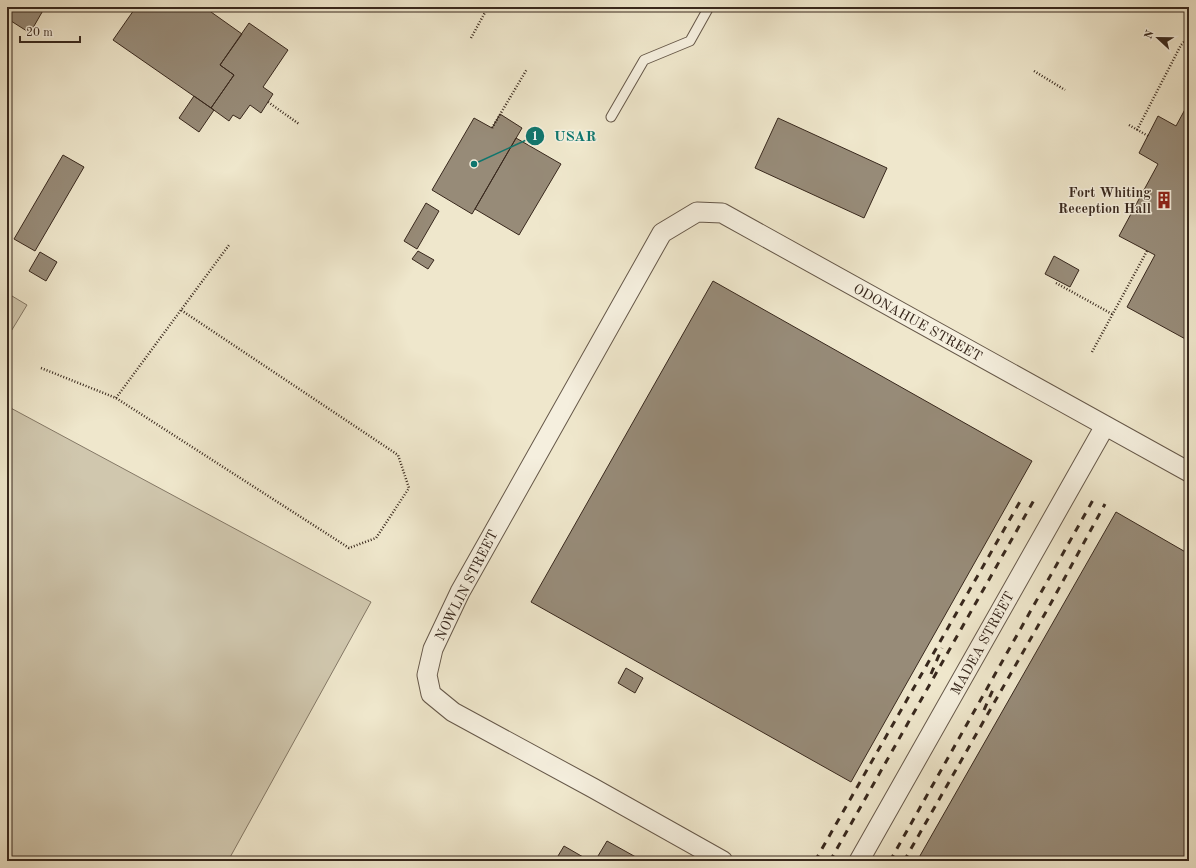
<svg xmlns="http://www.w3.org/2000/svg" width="1196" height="868" font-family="'Old Standard TT',serif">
	<rect width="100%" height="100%" fill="#efe7cc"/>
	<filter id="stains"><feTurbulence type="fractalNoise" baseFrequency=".005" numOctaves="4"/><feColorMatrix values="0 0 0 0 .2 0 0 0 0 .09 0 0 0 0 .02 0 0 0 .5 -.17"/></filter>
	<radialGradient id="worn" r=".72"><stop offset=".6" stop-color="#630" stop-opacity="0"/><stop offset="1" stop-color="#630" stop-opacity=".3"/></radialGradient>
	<path fill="#d0c7ae" stroke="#847866" d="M 7,293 L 27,305 L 7,338 Z
		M 7,406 L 371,602 L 228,861 L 7,861 Z"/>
	<path fill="#978b78" stroke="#38281d" d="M 7,7 L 45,7 L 30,33 L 11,21 L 7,28 Z
		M 136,7 L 204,7 L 242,34 L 220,65 L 234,75 L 211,108 L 113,40 Z
		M 249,23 L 288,50 L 263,87 L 273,94 L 261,113 L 250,105 L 240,119 L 233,115 L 229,121 L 211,108 L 234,75 L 220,65 Z
		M 194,96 L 214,110 L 199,132 L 179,118 Z
		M 1189,102 L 1189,341 L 1127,307 L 1155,255 L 1119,236 L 1158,164 L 1139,153 L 1158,116 L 1176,126 Z
		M 500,114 L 522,128 L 472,214 L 432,190 L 474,118 L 492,128 Z
		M 778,118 L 887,168 L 864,218 L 755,168 Z
		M 516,138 L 561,164 L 519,235 L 475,209 Z
		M 63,155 L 84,167 L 35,251 L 14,239 Z
		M 426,203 L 439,211 L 417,249 L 404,241 Z
		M 418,251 L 434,260 L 428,269 L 412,259 Z
		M 40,252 L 57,262 L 46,281 L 29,271 Z
		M 1054,256 L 1079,270 L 1070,287 L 1045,274 Z
		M 713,281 L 1032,461 L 851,782 L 531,602 Z
		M 1116,512 L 1189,554 L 1189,861 L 917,861 Z
		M 626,668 L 643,678 L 635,693 L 618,683 Z
		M 607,841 L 643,861 L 595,861 Z
		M 564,846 L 590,861 L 555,861 Z"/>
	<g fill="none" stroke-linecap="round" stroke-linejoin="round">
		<g stroke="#665849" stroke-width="11">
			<path id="service" d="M 611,117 L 644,60 L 690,41 L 709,7"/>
		</g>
		<g stroke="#665849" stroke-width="21">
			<path id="minor" d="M 723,861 L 593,788 L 453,712 L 431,694 L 427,675 L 433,649 L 460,592 L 662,233 L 697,212 L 722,213 L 1189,472
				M 859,861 L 1105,426"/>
		</g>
		<path stroke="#38281d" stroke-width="2.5" stroke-dasharray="1 2" stroke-linecap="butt" d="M 471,38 L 488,7
			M 1034,71 L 1065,90
			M 268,102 L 299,124
			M 1129,125 L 1148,136
			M 492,128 L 527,69
			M 1137,130 L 1181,45 L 1189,37
			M 1056,283 L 1112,314
			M 1092,352 L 1147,251
			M 41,368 L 116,398 L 349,548 L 376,538 L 409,488 L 398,455 L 181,310
			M 116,398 L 229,245"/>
		<use href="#service" stroke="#f5efde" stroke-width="9"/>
		<use href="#minor" stroke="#f5efde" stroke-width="19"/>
		<path stroke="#38281d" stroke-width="3" stroke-dasharray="7 7" stroke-linecap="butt" d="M 931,674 L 942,648
			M 984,710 L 995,685
			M 815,861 L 1022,498
			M 830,861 L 1034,500
			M 890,861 L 1093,500
			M 904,861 L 1051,603 L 1105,504"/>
	</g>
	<defs>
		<g id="building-bare" transform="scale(1.38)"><path d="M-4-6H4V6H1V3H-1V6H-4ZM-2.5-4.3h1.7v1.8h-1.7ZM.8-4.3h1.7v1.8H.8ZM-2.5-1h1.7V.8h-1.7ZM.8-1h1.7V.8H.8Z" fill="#8f2418" stroke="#f5efde" stroke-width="2.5" paint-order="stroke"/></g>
	</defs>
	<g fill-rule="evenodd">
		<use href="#building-bare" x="1164" y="200"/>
	</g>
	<g text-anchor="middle" stroke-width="3" stroke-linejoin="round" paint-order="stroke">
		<g font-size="14" font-weight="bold" fill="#38281d" stroke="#f5efde" text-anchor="end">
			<text x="1151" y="197">Fort Whiting<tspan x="1151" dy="16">Reception Hall</tspan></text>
		</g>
		<g font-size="14" fill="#38281d" stroke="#f5efde">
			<text transform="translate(918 322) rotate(29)" y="5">ODONAHUE STREET</text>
			<text transform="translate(466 585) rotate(-63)" y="5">NOWLIN STREET</text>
			<text transform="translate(982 643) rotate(-61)" y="5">MADEA STREET</text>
		</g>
	</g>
	<path fill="none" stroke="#0f766e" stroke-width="1.5" d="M474 164L535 136"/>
	<g fill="#0f766e" stroke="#f5efde" stroke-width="1.5">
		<circle cx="474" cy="164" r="4"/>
		<circle cx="535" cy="136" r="10"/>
	</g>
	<g font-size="12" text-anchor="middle" font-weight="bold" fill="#fff">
		<text x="535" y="140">1</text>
	</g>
	<g font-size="15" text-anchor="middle" font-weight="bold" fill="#0f766e" stroke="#f5efde" stroke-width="3" stroke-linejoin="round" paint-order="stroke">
		<text x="575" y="141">USAR</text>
	</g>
	<rect width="1196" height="868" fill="none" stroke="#efe7cc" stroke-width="24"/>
	<rect x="8" y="8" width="1180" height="852" fill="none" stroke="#38281d" stroke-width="2"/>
	<rect x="12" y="12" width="1172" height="844" fill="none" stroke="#38281d"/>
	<g transform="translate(1158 38) rotate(292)" stroke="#f5efde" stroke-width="3" paint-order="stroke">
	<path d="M0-3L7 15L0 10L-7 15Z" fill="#38281d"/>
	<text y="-6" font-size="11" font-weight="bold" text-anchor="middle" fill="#38281d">N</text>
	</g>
	<path d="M20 36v6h60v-6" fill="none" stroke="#38281d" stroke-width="2"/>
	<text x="26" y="36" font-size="12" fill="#38281d" stroke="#f5efde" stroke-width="3" paint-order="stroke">20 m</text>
	<rect width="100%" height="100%" filter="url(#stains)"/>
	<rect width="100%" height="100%" fill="url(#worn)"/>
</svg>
